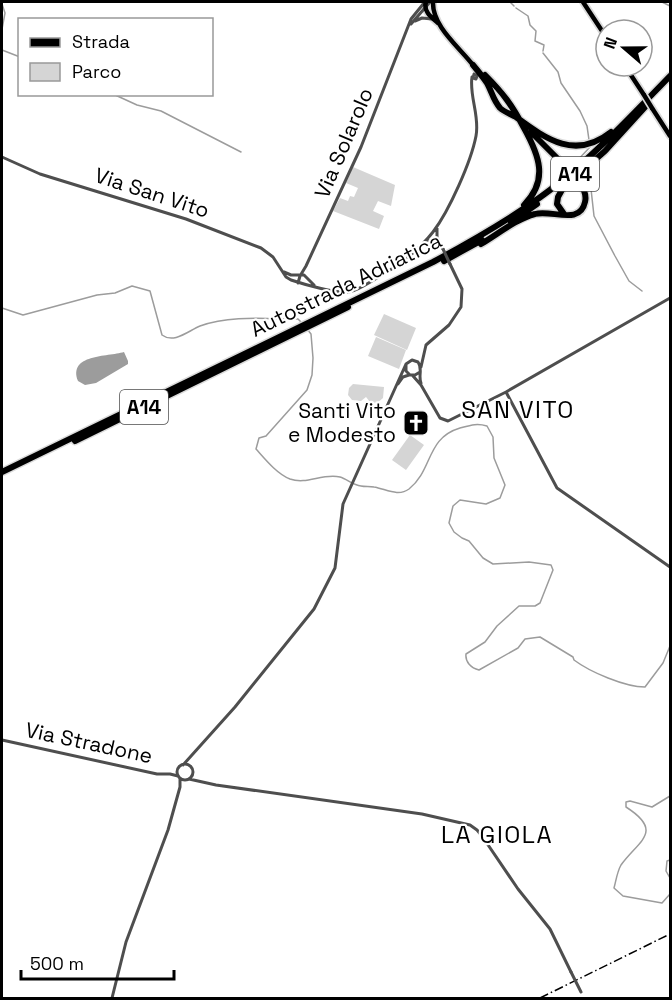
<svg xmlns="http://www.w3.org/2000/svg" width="672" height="1000" font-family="'Space Grotesk',sans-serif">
	<rect width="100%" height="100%" fill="#fff"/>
	<path fill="#d5d5d5" d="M 353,167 L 395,185 L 391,206 L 378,201 L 373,211 L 384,216 L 379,229 L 333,211 L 340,198 L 348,201 L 350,196 L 354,197 L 358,188 L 346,183 Z
		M 384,314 L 416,328 L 407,350 L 374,335 Z
		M 376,337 L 406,350 L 399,369 L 368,356 Z
		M 353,384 L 384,387 L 383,398 L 377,403 L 370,402 L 366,397 L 361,401 L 352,400 L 348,395 L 349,388 Z
		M 410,435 L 424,445 L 406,470 L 392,460 Z"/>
	<path fill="#9c9c9c" d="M 124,352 L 128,361 L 128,364 L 96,383 L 85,385 L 78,381 C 68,354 107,357 124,352 Z"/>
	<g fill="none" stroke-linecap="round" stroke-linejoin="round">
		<path stroke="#9c9c9c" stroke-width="1.5" d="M 510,2 L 514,6
			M 662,2 L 670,6
			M 2,4 L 5,13 L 2,29
			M 516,8 L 528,16 L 530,25 L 536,31 L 535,41 L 544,45 L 543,51
			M 670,35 L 670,37
			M 2,50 L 20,57
			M 543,53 L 558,72 L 561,83 L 580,111 L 587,126 L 589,140
			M 113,94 L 137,105 L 161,111 L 241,152
			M 572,166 L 591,146
			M 582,176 L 591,189 L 594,216 L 615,256 L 629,281 L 642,291
			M 2,308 L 23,315 L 97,295 L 115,293 L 132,286 L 150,291 L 162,335 C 174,344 188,331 200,326 C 231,315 267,319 298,319 L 302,323
			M 307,329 L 311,334 L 313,358 L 312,375 L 307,390 L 266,436 L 259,438 L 256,449 C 265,459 277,474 290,479 C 307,485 322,473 340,477 C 347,479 353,485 361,486 C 365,487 370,486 374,487 C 386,489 398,497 409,489 C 433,470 426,438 460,428 C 471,425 477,423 487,426 L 493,437 L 494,458 L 505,485 L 500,498 L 486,504 L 460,500 L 453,506 L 449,523 L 454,532 L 462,538 L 469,541 L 483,558 L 493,564 L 529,562 L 551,565 L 553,570 L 540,603 L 535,606 L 519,606 L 497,626 L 485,642 L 466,654 C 465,662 471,668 479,670 L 518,648 L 525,639 L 540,637 L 573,657 L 574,660 C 590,672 625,687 645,687 L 663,663 L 670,646
			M 670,796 L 652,807 L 630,801 L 626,802 L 626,807 C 665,832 638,841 621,865 C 617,872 616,881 614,888 L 623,896 L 662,903 L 670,894
			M 670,860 L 667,861 L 666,871 L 670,878"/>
		<g stroke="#dbdbdb" stroke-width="8">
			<path id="major" d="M 426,2 C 423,11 431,17 438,23
				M 433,2 C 432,26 459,47 473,65
				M 583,2 L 606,37
				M 625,66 L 644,95
				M 652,108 L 670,136"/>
		</g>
		<g stroke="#dbdbdb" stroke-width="9">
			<path id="highway" d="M 473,65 C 478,71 483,77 487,83 C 492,92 493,100 500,108 C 504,112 511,114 516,117 C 547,140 576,160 611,132
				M 485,75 C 503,93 512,105 524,128 C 539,155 549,180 524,205
				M 531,132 L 567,168
				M 564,214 L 557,204 L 558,197 L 563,188 L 605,151 L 646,106
				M 511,222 L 537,204
				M 481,244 C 498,234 516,219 535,214 C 551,209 580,226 585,202 C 587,194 583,188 578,181
				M 444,261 L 482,240
				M 75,441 L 348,307
				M 2,472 L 433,262 C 474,240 513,218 550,190 C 594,156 632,115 670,76"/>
		</g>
		<path stroke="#4e4e4e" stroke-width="3" d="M 415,21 L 422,18 L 432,19
			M 411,24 L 430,2
			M 474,74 L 477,76 L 476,79 L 473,78 Z
			M 2,157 L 40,174 L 186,219 L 261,248 L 273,257 L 286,277 L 291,280 C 303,284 337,294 349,292 C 359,290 368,283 377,278 C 398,266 419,250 433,232 C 449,211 471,162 476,136 C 480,116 469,96 472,77
			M 437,228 L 437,237 L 443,249
			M 426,240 L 439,242
			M 284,272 L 291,275 L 304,275 L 314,285
			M 298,283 L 300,276 L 306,266 L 361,147 L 411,19 L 424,3
			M 421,367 L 426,345 L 449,325 L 461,307 L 462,289 L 450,264
			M 420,372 L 415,375 L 410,375 L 406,371 L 406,364 L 412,360 L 418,362 C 423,369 418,376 421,383
			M 413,376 L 421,385 L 440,418 L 448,421 L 506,392 L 670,298
			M 398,384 L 403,377 L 409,375
			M 506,392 L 557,488 L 670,567
			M 2,740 L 157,774 L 170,774 L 178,776
			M177 772a8 8 0 1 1 16 0a8 8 0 1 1-16 0Z
			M 183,765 L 235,707 L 314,609 L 335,568 L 343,504 L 406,364
			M 189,779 L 216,785 L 422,814 L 470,825 L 477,830 L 482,836 L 518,889 L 550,929 L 571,972
			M 112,998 L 126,942 L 168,830 L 180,787 L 180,779"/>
		<use href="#major" stroke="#000" stroke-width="4.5"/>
		<use href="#highway" stroke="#000" stroke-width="6"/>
		<path stroke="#000" stroke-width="1.5" stroke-dasharray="9 3 1.5 3" stroke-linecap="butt" d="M 540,998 L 670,934"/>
		<g stroke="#dbdbdb" stroke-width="8" stroke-linecap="butt">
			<path id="major-bridge" d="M 644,95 L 652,108"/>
		</g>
		<g stroke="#dbdbdb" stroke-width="9" stroke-linecap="butt">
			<path id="highway-bridge" d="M 567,168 L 578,181"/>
		</g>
		<path stroke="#4e4e4e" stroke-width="3" d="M 443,249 L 450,264
			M 571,972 L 581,992"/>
		<use href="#major-bridge" stroke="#000" stroke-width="4.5"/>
		<use href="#highway-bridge" stroke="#000" stroke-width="6"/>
	</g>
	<defs>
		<g id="church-square" transform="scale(1.35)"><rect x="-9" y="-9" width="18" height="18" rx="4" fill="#000" stroke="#fff"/><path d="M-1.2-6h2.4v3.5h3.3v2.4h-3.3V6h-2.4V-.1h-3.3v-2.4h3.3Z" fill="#fff"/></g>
	</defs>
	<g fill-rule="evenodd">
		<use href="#church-square" x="416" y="423"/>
	</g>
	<g text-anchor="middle" stroke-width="4.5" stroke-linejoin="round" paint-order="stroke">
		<g fill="#fff" stroke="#4c4c4c" stroke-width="1.5">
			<rect x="551" y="157" width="48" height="34" rx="4.5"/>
			<rect x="120" y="390" width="48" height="34" rx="4.5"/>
		</g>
		<g font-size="20" font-weight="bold" fill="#000">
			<text x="575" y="181">A14</text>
			<text x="144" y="414">A14</text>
		</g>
		<g font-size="21" fill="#000" stroke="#fff">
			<text transform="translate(344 143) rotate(-67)" y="7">Via Solarolo</text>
			<text transform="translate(152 193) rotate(18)" y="7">Via San Vito</text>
			<text transform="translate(346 285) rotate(-26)" y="7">Autostrada Adriatica</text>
			<text transform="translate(89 743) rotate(12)" y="7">Via Stradone</text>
		</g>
		<g font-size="21" fill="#000" stroke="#fff" text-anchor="end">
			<text x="396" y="418">Santi Vito<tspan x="396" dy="24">e Modesto</tspan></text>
		</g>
		<g font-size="24" letter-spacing="1.5" fill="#000" stroke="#fff">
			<text x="518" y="418">SAN VITO</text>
			<text x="497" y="843">LA GIOLA</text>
		</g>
	</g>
	<rect width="672" height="1000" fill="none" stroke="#000000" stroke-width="6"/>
	<rect x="18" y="18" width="195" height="78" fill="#ffffff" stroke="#999999" stroke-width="1.5"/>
	<rect x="30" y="38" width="30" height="9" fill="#000000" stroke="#999999" stroke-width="1.5"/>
	<text x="72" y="48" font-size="18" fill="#000000">Strada</text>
	<rect x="30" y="63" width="30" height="18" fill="#d5d5d5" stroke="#999999" stroke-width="1.5"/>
	<text x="72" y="78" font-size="18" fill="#000000">Parco</text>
	<g transform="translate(624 48) rotate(290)"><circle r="28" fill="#ffffff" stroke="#999999" stroke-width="1.5"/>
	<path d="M0-4.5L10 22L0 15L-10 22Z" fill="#000000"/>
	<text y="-9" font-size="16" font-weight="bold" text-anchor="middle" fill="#000000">N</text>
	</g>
	<path d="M21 970v9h153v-9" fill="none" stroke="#000000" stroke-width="3"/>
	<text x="30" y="970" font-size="18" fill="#000000" stroke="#ffffff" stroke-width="4.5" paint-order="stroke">500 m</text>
</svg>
